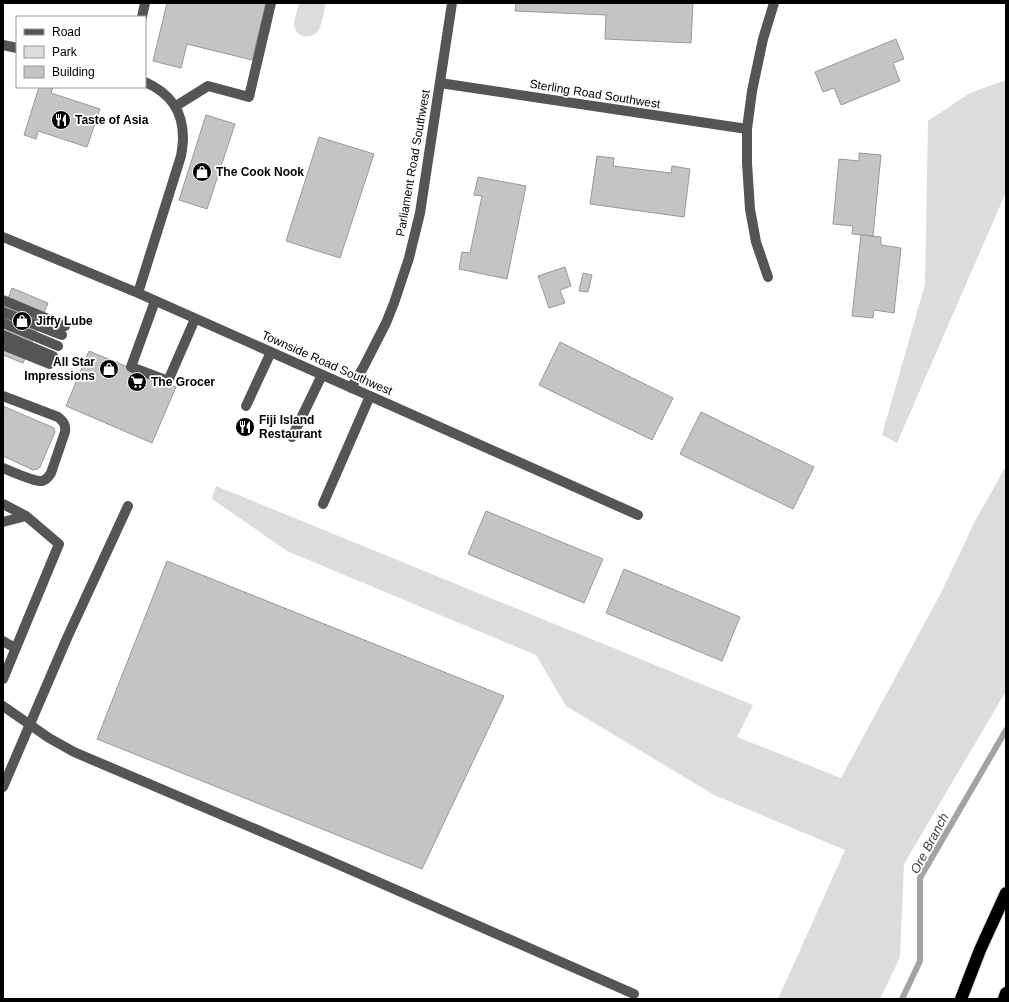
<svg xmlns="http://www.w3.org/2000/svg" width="1009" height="1002" font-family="Helvetica,sans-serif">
	<rect width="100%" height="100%" fill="#fff"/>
	<path fill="#dcdcdc" d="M 299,3 L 326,3 C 324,10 322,25 318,31 C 310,40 296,38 294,25 C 294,20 298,8 299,3 Z
		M 1006,80 L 1006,192 L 897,443 L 882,435 L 925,284 L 928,121 L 970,93 Z
		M 1006,466 L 1006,691 L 904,864 L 900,957 L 880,999 L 778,999 L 845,850 L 714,795 L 566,706 L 536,655 L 287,551 L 212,499 L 216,486 L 753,705 L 737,737 L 841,778 L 942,591 L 975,521 Z"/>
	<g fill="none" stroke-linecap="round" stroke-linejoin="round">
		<path stroke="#a3a3a3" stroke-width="6" d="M 902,999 L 920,961 L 920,878 L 1006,730"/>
	</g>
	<path fill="#c4c4c4" stroke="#999" d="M 167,3 L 266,3 L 252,60 L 187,44 L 181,68 L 153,61 Z
		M 516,3 L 693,3 L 691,43 L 605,39 L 606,15 L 515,11 Z
		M 896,39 L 904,59 L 893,63 L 900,81 L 841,105 L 834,88 L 823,92 L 815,72 Z
		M 39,87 L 53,87 L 51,93 L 100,109 L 87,147 L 38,131 L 36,139 L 24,135 Z
		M 206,115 L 235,124 L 207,209 L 179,200 Z
		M 319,137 L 374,154 L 340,258 L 286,241 Z
		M 859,153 L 881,155 L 873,236 L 852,234 L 853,226 L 833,224 L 839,159 L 859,161 Z
		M 597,156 L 614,158 L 613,166 L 671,173 L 672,166 L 690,169 L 684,217 L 590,204 Z
		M 478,177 L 526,186 L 507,279 L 459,269 L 462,252 L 470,253 L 482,196 L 474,195 Z
		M 861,235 L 881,237 L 881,245 L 901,248 L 894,313 L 874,310 L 873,318 L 852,316 Z
		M 565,267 L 571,286 L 560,290 L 565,303 L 549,308 L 538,276 Z
		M 583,273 L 592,275 L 588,292 L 579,291 Z
		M 12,288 L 48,303 L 23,363 L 3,355 L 3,311 Z
		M 560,342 L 673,398 L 652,440 L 539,385 Z
		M 89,351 L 176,387 L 152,443 L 66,406 Z
		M 3,406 L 54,428 L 55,432 L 40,467 L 38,469 L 33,470 L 3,456 Z
		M 701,412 L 814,467 L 793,509 L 680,454 Z
		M 486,511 L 603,559 L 584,603 L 468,554 Z
		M 167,561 L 504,696 L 422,869 L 97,739 Z
		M 624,569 L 740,617 L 722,661 L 606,613 Z"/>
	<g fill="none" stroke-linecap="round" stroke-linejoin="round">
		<g stroke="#dbdbdb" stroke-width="14">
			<path id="highway" d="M 961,999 L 980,950 L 1006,893
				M 1004,999 L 1006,993"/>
		</g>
		<path stroke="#555" stroke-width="10" d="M 142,17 L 145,3
			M 3,45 L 17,48
			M 440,83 L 747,129
			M 176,106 L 208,86 L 249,97 L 271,3
			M 3,237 L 138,293 L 638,515
			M 768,277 L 756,242 L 750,209 L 747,163 L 747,129 L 752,91 L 763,39 L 774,3
			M 138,293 L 181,156 C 182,150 183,144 183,138 C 183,110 170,93 145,82
			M 3,300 L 65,326
			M 155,301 L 131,367 L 168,381 L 195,319
			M 3,312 L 62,335
			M 3,323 L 58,346
			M 3,335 L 53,356
			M 3,345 L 50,364
			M 351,388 L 364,366 L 386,323 L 394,303 L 409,258 L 420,213 L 452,3
			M 3,396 L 58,417 C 64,422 66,425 65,432 L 51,473 C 49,476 47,480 42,481 C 34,482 11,471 3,468
			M 246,406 L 271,352
			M 292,437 L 322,375
			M 3,504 L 26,516 L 59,544 L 3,679
			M 323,504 L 370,396
			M 3,522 L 26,516
			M 3,641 L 15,648
			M 3,706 L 49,738 L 74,752 L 328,860 L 634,994
			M 3,787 L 67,638 L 128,506"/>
		<use href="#highway" stroke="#000" stroke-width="12"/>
	</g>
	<defs>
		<g id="restaurant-disc" transform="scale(1)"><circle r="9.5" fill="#000" stroke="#fff"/><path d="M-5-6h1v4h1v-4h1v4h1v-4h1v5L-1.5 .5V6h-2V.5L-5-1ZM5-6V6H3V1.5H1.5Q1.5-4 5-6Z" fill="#fff"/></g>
		<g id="shop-disc" transform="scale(1)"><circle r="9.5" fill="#000" stroke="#fff"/><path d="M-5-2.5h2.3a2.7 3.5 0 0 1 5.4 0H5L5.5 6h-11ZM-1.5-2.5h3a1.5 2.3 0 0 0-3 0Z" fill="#fff"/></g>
		<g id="supermarket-disc" transform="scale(1)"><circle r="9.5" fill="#000" stroke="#fff"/><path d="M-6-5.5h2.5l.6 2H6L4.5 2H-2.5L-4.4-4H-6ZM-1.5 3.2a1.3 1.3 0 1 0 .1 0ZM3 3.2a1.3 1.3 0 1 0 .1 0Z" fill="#fff"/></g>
	</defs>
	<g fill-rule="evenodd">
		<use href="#restaurant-disc" x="61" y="120"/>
		<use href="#shop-disc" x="202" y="172"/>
		<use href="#shop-disc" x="22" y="321"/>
		<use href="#shop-disc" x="109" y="369"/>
		<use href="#supermarket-disc" x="137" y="382"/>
		<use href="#restaurant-disc" x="245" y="427"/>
	</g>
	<g text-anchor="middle" stroke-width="3.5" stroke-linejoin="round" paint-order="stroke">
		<g font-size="12" fill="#000" stroke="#fff">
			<text transform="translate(595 94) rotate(9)" y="4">Sterling Road Southwest</text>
			<text transform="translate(413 163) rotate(-80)" y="4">Parliament Road Southwest</text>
			<text transform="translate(327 363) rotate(24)" y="4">Townside Road Southwest</text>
		</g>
		<g font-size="12" font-weight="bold" fill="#000" stroke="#fff" text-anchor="start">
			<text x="75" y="124">Taste of Asia</text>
			<text x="216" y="176">The Cook Nook</text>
			<text x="36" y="325">Jiffy Lube</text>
			<text x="95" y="366" text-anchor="end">All Star<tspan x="95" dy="14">Impressions</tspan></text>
			<text x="151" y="386">The Grocer</text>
			<text x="259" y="424">Fiji Island<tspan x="259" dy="14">Restaurant</tspan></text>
		</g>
		<g font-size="13" font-style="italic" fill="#444" stroke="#fff">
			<text transform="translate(929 843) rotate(-62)" y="5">Ore Branch</text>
		</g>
	</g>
	<rect width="1009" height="1002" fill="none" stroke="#000000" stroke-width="8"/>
	<rect x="16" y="16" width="130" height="72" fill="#ffffff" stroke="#999999"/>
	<rect x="24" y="29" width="20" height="6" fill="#555555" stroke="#999999"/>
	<text x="52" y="36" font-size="12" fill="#000000">Road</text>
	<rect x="24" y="46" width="20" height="12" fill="#dcdcdc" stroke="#999999"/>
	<text x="52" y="56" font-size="12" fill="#000000">Park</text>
	<rect x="24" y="66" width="20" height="12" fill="#c4c4c4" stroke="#999999"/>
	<text x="52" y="76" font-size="12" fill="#000000">Building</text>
</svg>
